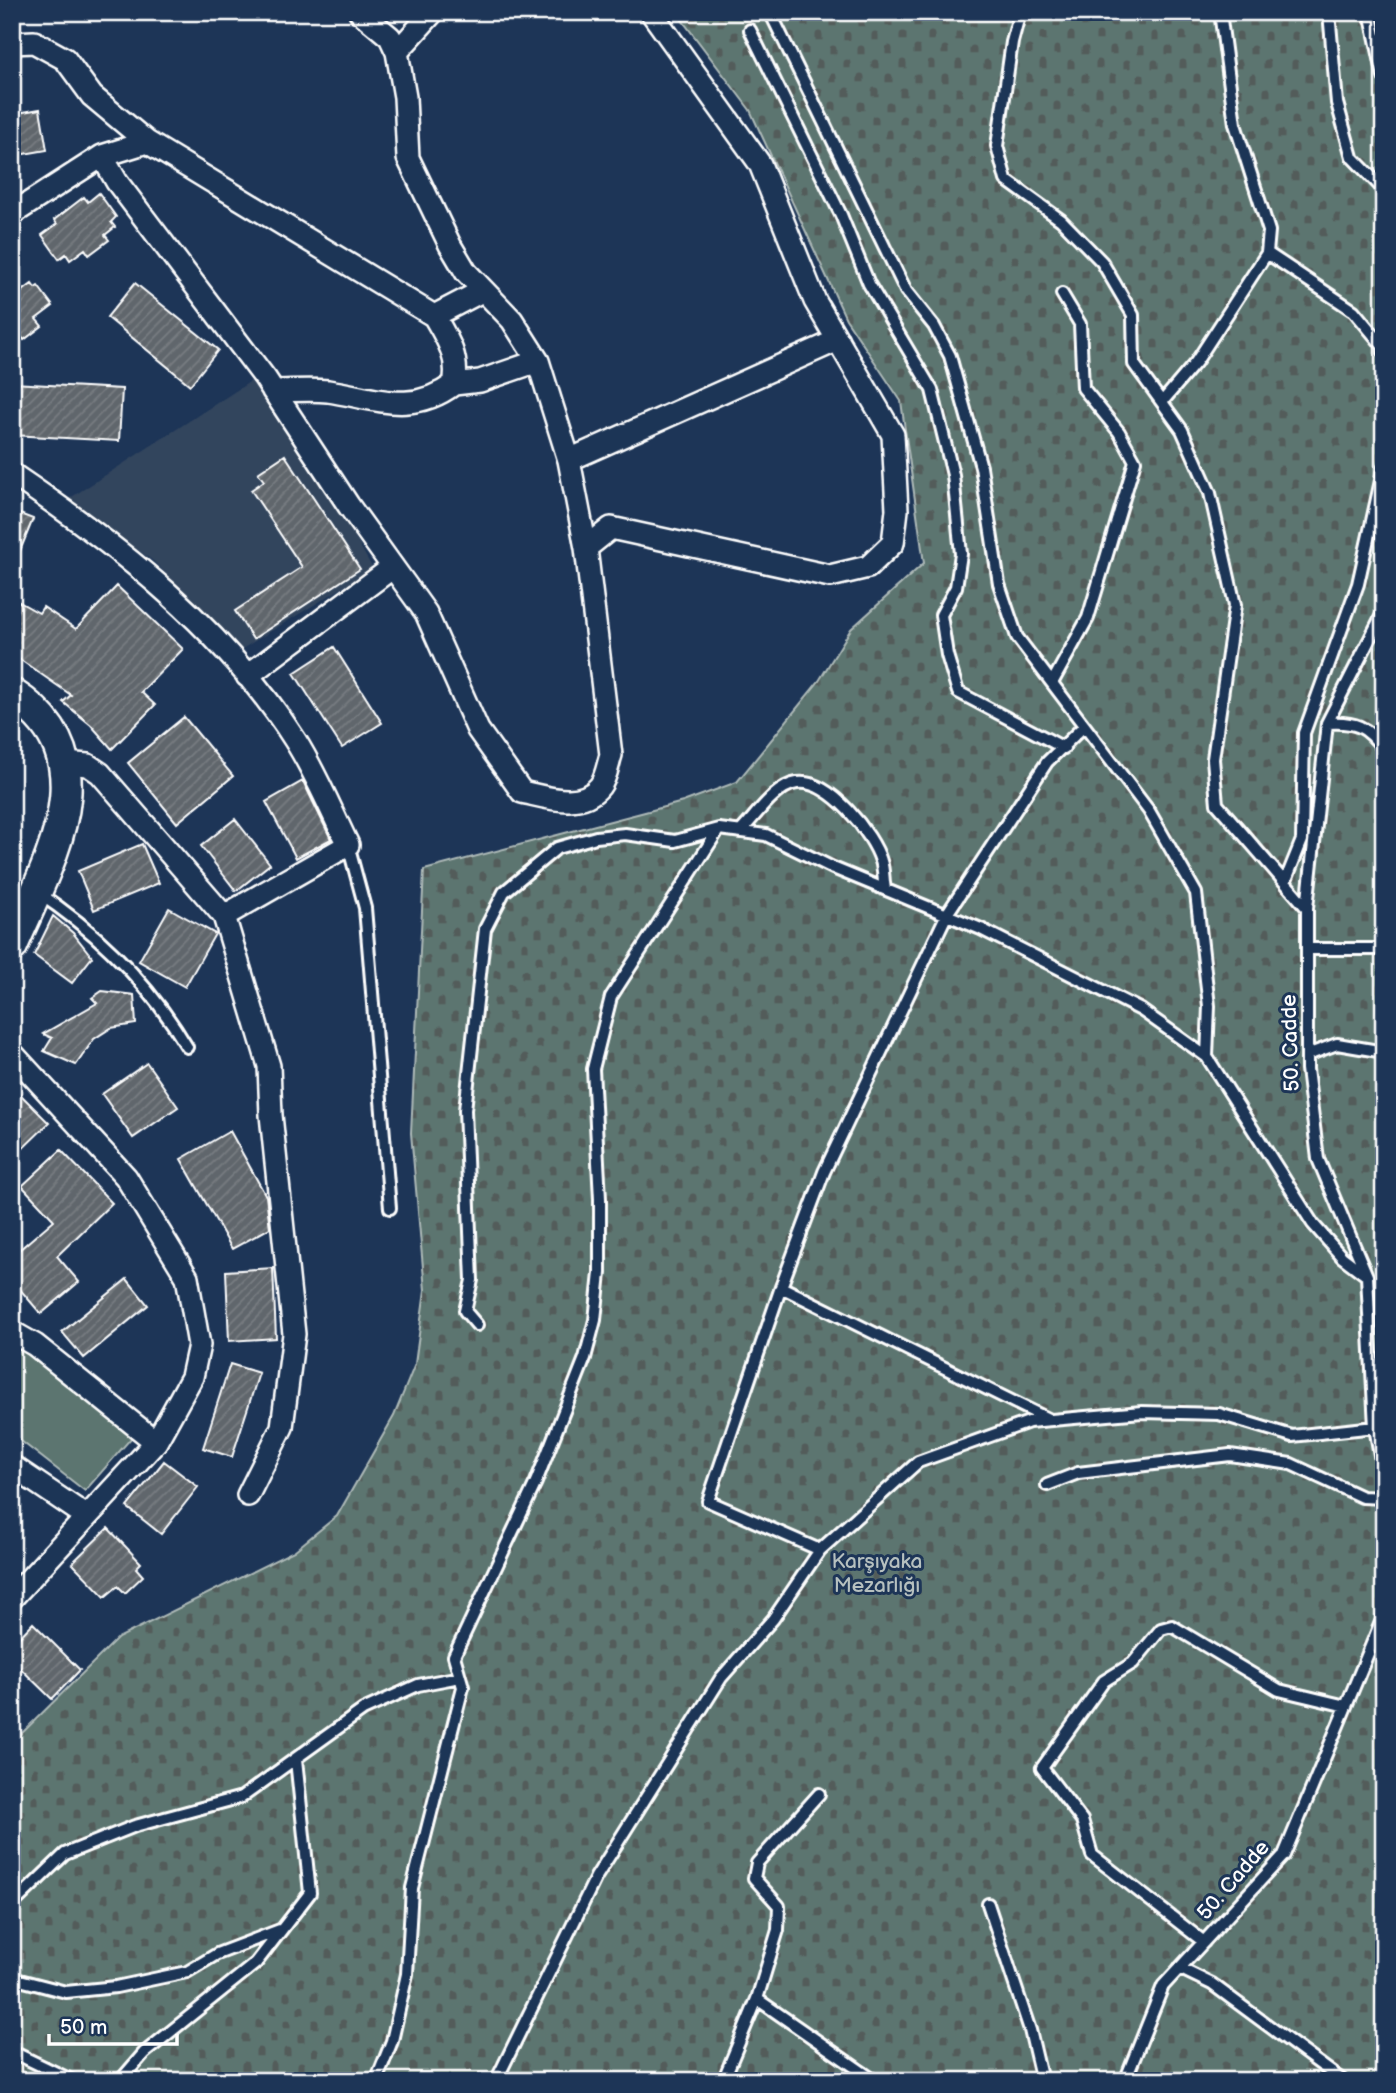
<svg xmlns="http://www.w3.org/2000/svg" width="1396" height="2093" font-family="'Balsamiq Sans',sans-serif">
	<defs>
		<pattern id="cemetery-stones" width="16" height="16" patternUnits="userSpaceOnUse" patternTransform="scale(1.75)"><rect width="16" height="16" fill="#5c7470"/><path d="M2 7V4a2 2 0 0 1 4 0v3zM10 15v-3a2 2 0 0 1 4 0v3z" fill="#525c5a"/></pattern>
		<pattern id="building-hatch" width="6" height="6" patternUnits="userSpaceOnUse" patternTransform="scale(1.75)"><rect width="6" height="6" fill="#60666c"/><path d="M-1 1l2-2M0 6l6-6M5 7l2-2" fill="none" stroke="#787d82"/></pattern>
	</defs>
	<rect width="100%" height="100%" fill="#1d3557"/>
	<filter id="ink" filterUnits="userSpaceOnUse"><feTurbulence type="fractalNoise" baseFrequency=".0143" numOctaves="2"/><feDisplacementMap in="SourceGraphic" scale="14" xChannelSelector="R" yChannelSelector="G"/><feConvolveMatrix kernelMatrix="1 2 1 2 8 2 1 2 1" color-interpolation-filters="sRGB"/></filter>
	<g filter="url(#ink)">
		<path fill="#31445d" d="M 254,379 L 330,492 L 373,569 L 242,649 L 153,561 L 67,500 Z"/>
		<path fill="url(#cemetery-stones)" stroke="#aebab8" stroke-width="2" d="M 676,12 L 1384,12 L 1384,2081 L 12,2081 L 12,1743 L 118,1638 L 294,1551 L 337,1516 L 394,1416 L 415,1364 L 425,1290 L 411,1133 L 424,870 L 683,802 L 737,782 L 819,681 L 851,629 L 924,563 L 901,401 L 846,319 L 750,110 Z"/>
		<path fill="#5c7470" stroke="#aebab8" stroke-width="2" d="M 19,1345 L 133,1436 L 85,1491 L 12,1434 L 12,1355 Z"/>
		<path fill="url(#building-hatch)" stroke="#fff" stroke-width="2" d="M 40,109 L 47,150 L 12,156 L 12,114 Z
			M 99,193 L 116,217 L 111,222 L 115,227 L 105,235 L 109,240 L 89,255 L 85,249 L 70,260 L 66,254 L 59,259 L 42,235 L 57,224 L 54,220 L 84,197 L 88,202 Z
			M 12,280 L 21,292 L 32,284 L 35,288 L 38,286 L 53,306 L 36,319 L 42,326 L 24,340 L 18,332 L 12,337 Z
			M 135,283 L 218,350 L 190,385 L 107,317 Z
			M 12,383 L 122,389 L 119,441 L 12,435 Z
			M 285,455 L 360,569 L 253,639 L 235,611 L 302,567 L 251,490 L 264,481 L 258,473 Z
			M 12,511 L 33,519 L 13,568 L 12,568 Z
			M 117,586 L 183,649 L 141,692 L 155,705 L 112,749 L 91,725 L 63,702 L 71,695 L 12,654 L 12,598 L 39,613 L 43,607 L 76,629 Z
			M 334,647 L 382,723 L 342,748 L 294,673 Z
			M 184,717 L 233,776 L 177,823 L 128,763 Z
			M 303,781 L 331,839 L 296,858 L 266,802 Z
			M 235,819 L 270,864 L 236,891 L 201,846 Z
			M 142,844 L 159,883 L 94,910 L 78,871 Z
			M 169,908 L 215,934 L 185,987 L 139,961 Z
			M 53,916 L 73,933 L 92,957 L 72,983 L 34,955 Z
			M 102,991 L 134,995 L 136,1024 L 111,1028 L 94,1039 L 76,1065 L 44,1051 L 52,1038 L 43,1034 L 97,1003 L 92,998 Z
			M 147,1063 L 178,1107 L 133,1138 L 102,1094 Z
			M 12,1086 L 49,1123 L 12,1159 Z
			M 230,1131 L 266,1196 L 270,1228 L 232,1249 L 181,1159 Z
			M 61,1150 L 112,1203 L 57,1256 L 79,1282 L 41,1314 L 12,1280 L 12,1256 L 54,1220 L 22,1186 Z
			M 273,1268 L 276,1338 L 229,1341 L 226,1271 Z
			M 127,1279 L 148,1305 L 84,1358 L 62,1332 Z
			M 230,1364 L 259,1373 L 232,1457 L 203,1448 Z
			M 164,1461 L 198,1487 L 161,1534 L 127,1507 Z
			M 108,1528 L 141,1563 L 136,1568 L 143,1576 L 125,1593 L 118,1586 L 105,1597 L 72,1563 Z
			M 33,1623 L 80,1670 L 52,1699 L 12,1660 L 12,1645 Z"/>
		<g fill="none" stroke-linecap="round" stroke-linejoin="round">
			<g stroke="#fff" stroke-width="16">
				<path id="service" d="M 770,12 L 906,291 L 934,326 L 950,356 L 981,467 L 999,584 L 1017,637 L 1149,811 L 1196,893 L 1209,1006 L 1207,1057
					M 1020,12 L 1012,42 L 997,146 L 1006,180 L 1061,220 L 1102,262 L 1133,315 L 1134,364 L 1182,430 L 1210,493 L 1235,605 L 1213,759 L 1217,804 L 1307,908
					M 1329,12 L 1337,103 L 1352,157 L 1384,190
					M 1370,12 L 1384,77
					M 1375,12 L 1384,17
					M 750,30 L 841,215 L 869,284 L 932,390 L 953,475 L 961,554 L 956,587 L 941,615 L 947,655 L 958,692 L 1064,748
					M 1267,253 L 1354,311 L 1383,346 L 1384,353
					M 1162,402 L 1196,362 L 1267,253 L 1269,231 L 1235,124 L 1220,12
					M 1384,611 L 1327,723 L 1307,908 L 1307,1069 L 1318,1159 L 1367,1276 L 1375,1427 L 1384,1478
					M 1052,683 L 1088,618 L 1135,461 L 1119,432 L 1083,388 L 1080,324 L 1062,294
					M 1327,723 C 1355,721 1367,726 1384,750
					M 740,832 C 755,817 775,786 797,783 C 829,778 873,834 881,861 C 884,870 883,880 885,889
					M 348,845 L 365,908 L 390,1208
					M 1285,882 L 1302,840 L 1304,733 L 1358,584 L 1384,467
					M 37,892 C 99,933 149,983 187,1047
					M 1307,949 L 1384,949
					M 1307,1055 L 1337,1044 L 1384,1052
					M 781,1287 L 1048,1419
					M 477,1325 L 465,1311 L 472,1280 L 465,1110 L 485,929 L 504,892 L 557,848 L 596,837 L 625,834 L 675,841 L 719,829
					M 1047,1485 L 1078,1473 L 1230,1455 L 1291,1464 L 1362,1497 L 1384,1498
					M 820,1550 L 708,1501 L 781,1287 L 824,1172 L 947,914 L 1047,762 L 1084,726
					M 988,1904 L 1030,2030 L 1042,2081
					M 12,1905 L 65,1854 L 135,1826 L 242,1797 L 363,1710 L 418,1685 L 460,1677
					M 1204,1942 L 1092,1855 L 1082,1820 L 1042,1768 L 1104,1681 L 1133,1663 L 1161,1629 L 1172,1626 L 1279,1690 L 1346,1706
					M 1179,1968 L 1212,1984 L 1343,2081
					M 12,1978 L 66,1992 L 116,1987 L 187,1972 L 217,1954 L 280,1930
					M 1384,1996 L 1384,2002
					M 757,1999 L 778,1930 L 779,1906 L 754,1878 L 757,1863 L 819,1794
					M 12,2056 L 19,2055 L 73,2081
					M 120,2081 L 144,2053 L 256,1963 L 310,1893 L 296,1760
					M 376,2081 L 392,2041 L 407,1974 L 412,1888 L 463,1687 L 454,1656 L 536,1482 L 585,1358 L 595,1320 L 600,1273 L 600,1199 L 593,1069 L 611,997 L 719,829 L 766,835 L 833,868 L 981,929 L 1141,1010 L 1207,1057 L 1313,1224 L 1342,1257 L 1367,1276
					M 496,2081 L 596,1877 L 721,1678 L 773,1619 L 820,1550 L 918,1462 L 1029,1422 L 1142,1412 L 1219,1414 L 1292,1436 L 1375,1427
					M 723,2081 L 757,1999 L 875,2081
					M 1125,2081 L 1163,1986 L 1284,1855 L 1384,1615"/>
			</g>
			<g stroke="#fff" stroke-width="26">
				<path id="minor" d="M 12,43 L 34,42 L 65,59 L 92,96 L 147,142 L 434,316 L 482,291
					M 397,52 L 433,12
					M 102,156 L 117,182 L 265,378 L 349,506 L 426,613 L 478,730 L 522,792 C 546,797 581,810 600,786 C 606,778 608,764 611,755 L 586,548 L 569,460 L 538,361 L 512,320 L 466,272 L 450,245 L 408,158 L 405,97 L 397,52 L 390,37 L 360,12
					M 12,214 L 102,156 L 147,142
					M 454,384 L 480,381 L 538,361
					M 273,391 C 291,391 310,389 328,391 C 375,398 412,416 454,384 C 460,358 447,338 434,316
					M 569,460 L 838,340
					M 12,474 C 120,547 224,629 295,740 C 316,773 331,810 348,845 L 224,916
					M 586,548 L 611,528 L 830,576 L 868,567 L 893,543 L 897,510 L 893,435 L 815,301 L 760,164 L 651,12
					M 247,676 L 393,567
					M 64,763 L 88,765 L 100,773 L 224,916 L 269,1066 L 271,1115 L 294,1334 L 282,1427 L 248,1495
					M 12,1053 L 126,1177 L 187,1277 L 199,1345 L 192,1377 L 156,1442 L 12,1598
					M 12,1332 L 35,1345 L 156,1442
					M 12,1466 L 86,1516"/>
			</g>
			<g stroke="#fff" stroke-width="35">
				<path id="secondary" d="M 12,694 C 113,758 47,864 12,946"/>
			</g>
			<use href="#service" stroke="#1d3557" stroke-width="10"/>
			<use href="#minor" stroke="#1d3557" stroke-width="21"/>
			<use href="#secondary" stroke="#1d3557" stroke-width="30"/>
		</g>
	</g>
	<g text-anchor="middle" stroke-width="6" stroke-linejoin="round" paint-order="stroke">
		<g font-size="21" fill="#fff" stroke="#1d3557">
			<text transform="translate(1290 1043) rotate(-92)" y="7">50. Cadde</text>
			<text transform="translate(1233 1880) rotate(-49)" y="7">50. Cadde</text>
		</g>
		<g font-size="21" fill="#b6c0bf" stroke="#1d3557">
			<text x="877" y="1568">Karşıyaka<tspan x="877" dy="24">Mezarlığı</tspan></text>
		</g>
	</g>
	<rect width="1396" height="2093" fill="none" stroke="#1d3557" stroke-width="42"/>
	<rect x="21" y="21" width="1354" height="2051" fill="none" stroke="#fff" stroke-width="2.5" filter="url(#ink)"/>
	<path d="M49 2034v10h128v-10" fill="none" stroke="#ffffff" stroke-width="3.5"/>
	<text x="60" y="2034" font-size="21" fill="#ffffff" stroke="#1d3557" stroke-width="5" paint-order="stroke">50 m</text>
</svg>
